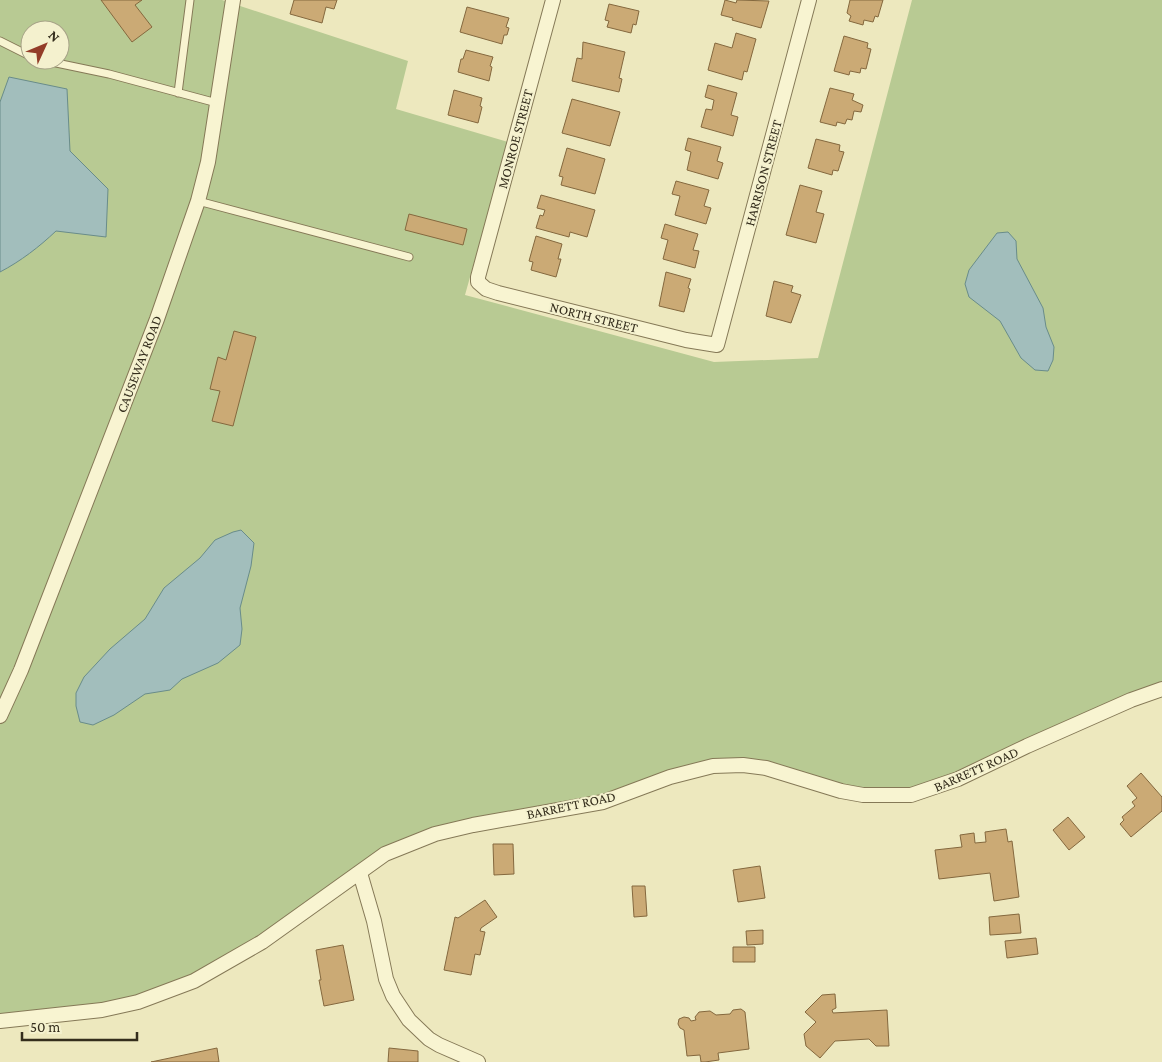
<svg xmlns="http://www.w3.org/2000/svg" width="1162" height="1062" font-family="'Crimson Pro',serif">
	<rect width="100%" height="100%" fill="#ede8be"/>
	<path fill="#b8ca93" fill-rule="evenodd" d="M 0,0 L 222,0 L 408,61 L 396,109 L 508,142 L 465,295 L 714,362 L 818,358 L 912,0 L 1162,0 L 1162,685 L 911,795 L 863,795 L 743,765 L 665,779 L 409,844 L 241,954 L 138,1002 L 0,1021 ZM 30,30 L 60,30 L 60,60 L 30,60 Z"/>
	<path fill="#a2bebc" stroke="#698c8a" d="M 9,77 L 67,89 L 70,151 L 108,189 L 106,237 L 56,231 C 39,247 21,261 0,272 L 0,102 Z
		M 1008,232 L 1016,241 L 1017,259 L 1043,308 L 1046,327 L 1054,347 L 1053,360 L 1048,371 L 1035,370 L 1021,358 L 1000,321 L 969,297 L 965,284 L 969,270 L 997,233 Z
		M 241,530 L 254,543 L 251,566 L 240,608 L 242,629 L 240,645 L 218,663 L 182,679 L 170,690 L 145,694 L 114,715 L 93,725 L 80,722 L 76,706 L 76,693 L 84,677 L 110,649 L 145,619 L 164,588 L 200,558 L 215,540 L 233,532 Z"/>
	<path fill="#cbaa75" stroke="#84683e" d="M 101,0 L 142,0 L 135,5 L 152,27 L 132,42 Z
		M 294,0 L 337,0 L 334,9 L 326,7 L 322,23 L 290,14 Z
		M 725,0 L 736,3 L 737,0 L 769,1 L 761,28 L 732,20 L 733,18 L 721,15 Z
		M 850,0 L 883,0 L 878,17 L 875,16 L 873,22 L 864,20 L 863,25 L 849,21 L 851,16 L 847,13 Z
		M 609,4 L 639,11 L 636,25 L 633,24 L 631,33 L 607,27 L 609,21 L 605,20 Z
		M 467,7 L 509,18 L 506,27 L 509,28 L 507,35 L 504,35 L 502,44 L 460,32 Z
		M 736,33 L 756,39 L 747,72 L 744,71 L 742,80 L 708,70 L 715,43 L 732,48 Z
		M 844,36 L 868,43 L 867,48 L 871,49 L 866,69 L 861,68 L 860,73 L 850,71 L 849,75 L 834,71 Z
		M 583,42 L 625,52 L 619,78 L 622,79 L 619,92 L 572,81 L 577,58 L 582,59 Z
		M 466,50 L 493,57 L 490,66 L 492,67 L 489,81 L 458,72 L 461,59 L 463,59 Z
		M 708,85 L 737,93 L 731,115 L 738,117 L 733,136 L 701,127 L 706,109 L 712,110 L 714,100 L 705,97 Z
		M 830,88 L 854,94 L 852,100 L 863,105 L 861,112 L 854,111 L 852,120 L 847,119 L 845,124 L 837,122 L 836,126 L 820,122 Z
		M 454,90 L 482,98 L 480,106 L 482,107 L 478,123 L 448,115 Z
		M 572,99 L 620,112 L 610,146 L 562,133 Z
		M 688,138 L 721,147 L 717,161 L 723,163 L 718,179 L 687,170 L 691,152 L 685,150 Z
		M 816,139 L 840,145 L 839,151 L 844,152 L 838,171 L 833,170 L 832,175 L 808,168 Z
		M 567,148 L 605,159 L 595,194 L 561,185 L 563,177 L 559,176 Z
		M 676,181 L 709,190 L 704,206 L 711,208 L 706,224 L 675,215 L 680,196 L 672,194 Z
		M 800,185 L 822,191 L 816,212 L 824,214 L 816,243 L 786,235 Z
		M 541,195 L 595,210 L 587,237 L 570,232 L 569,237 L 536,228 L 540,215 L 543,216 L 545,210 L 537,208 Z
		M 409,214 L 467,229 L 463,245 L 405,230 Z
		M 665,224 L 698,234 L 693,250 L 699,251 L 695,268 L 663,259 L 668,240 L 661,238 Z
		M 536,236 L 562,244 L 558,259 L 561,259 L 556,277 L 531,270 L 533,262 L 529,261 Z
		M 666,272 L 691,279 L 688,288 L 690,289 L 684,312 L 659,306 Z
		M 774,281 L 793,286 L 791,292 L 801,295 L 791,323 L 766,316 Z
		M 234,331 L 256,337 L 233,426 L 212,421 L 220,391 L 210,389 L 218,357 L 226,360 Z
		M 1141,773 L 1162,797 L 1162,811 L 1131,837 L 1120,824 L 1124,820 L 1122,817 L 1135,806 L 1132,802 L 1137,798 L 1127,786 Z
		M 1068,817 L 1085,837 L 1069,850 L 1053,830 Z
		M 1006,829 L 1008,842 L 1012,841 L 1019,897 L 994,901 L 990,873 L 939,879 L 935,850 L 962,847 L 960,835 L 974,833 L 975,843 L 986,842 L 985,832 Z
		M 493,844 L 513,844 L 514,874 L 494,875 Z
		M 760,866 L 765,898 L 738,902 L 733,870 Z
		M 632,886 L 645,886 L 647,916 L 634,917 Z
		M 485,900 L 497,917 L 481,928 L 480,931 L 485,932 L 480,955 L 475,954 L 471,975 L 444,970 L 455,917 L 458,918 Z
		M 1019,914 L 1021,933 L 990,935 L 989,917 Z
		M 763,930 L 763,944 L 747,945 L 746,931 Z
		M 1036,938 L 1038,954 L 1007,958 L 1005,941 Z
		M 343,945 L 354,1000 L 324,1006 L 319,980 L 321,980 L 316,950 Z
		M 733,947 L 755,947 L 755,962 L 733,962 Z
		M 835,994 L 836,1008 L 832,1010 L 833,1013 L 887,1010 L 889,1046 L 876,1046 L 869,1039 L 835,1041 L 820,1058 L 806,1046 L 804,1034 L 816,1022 L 805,1012 L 822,995 Z
		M 741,1009 L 745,1012 L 749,1049 L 718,1053 L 719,1060 L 705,1062 L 701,1062 L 700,1055 L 687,1056 L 684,1030 L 680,1028 L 678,1024 L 679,1019 L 684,1017 L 689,1018 L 691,1021 L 696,1020 L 695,1017 L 699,1012 L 710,1011 L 716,1015 L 730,1014 L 733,1010 Z
		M 217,1048 L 219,1062 L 151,1062 Z
		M 389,1048 L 418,1051 L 418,1062 L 388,1062 Z"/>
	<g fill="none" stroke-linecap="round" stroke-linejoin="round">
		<g stroke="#857957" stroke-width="9">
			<path id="service" d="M 0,41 L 30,56
				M 42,60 L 109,74 L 217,103
				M 178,93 L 190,0
				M 198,201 L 409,257"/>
		</g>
		<g stroke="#857957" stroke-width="16">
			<path id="minor" d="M 553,0 L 478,277 L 478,282 L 486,289 L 498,293 L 686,340 L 717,345 L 809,0
				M 0,716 L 21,670 L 157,319 L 198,201 L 208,162 L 233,0
				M 360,873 L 374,921 L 386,979 L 393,996 L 409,1020 L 429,1039 L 439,1045 L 478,1062
				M 0,1021 L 102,1010 L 138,1002 L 194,981 L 262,942 L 385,854 L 435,834 L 473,825 L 603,802 L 670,777 L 713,766 L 743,765 L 766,768 L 841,791 L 863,795 L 911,795 L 958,779 L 1027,746 L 1131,700 L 1162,689"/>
		</g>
		<use href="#service" stroke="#f8f4d1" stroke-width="7"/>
		<use href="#minor" stroke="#f8f4d1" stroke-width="14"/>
	</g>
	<g text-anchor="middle" stroke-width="4" stroke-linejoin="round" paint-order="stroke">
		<g font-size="14" fill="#342d1c" stroke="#f4f1ce">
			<text transform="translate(515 139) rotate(-75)" y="5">MONROE STREET</text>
			<text transform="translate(763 173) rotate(-75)" y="5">HARRISON STREET</text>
			<text transform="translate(594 317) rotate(14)" y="5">NORTH STREET</text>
			<text transform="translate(139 364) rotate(-69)" y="5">CAUSEWAY ROAD</text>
			<text transform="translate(976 769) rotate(-24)" y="5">BARRETT ROAD</text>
			<text transform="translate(571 805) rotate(-12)" y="5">BARRETT ROAD</text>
		</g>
	</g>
	<g transform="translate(45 45) rotate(46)"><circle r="24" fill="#f4f1ce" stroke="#a7a387"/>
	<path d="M0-4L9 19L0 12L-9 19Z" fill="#933d28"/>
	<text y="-8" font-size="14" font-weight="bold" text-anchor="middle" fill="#342d1c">N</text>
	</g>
	<path d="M22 1032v8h115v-8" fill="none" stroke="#342d1c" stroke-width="2.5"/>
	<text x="30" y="1032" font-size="15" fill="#342d1c" stroke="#f4f1ce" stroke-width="4" paint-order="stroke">50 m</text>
</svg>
